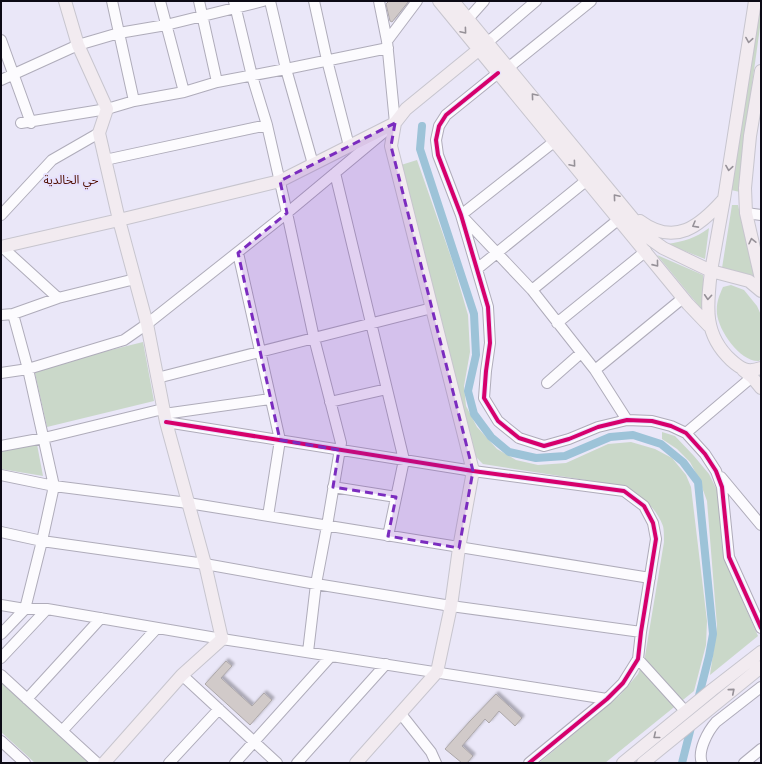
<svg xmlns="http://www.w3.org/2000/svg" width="762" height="764" font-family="'DM Sans','Noto Sans Arabic',sans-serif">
	<defs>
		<filter id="shadow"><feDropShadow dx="2.5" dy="-2.5" stdDeviation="1" flood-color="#0004"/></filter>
	</defs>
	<rect width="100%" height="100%" fill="#eae7f8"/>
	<path fill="#cad8c9" d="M 758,1 L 761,1 L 761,20 L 745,135 L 740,192 L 731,190 Z
		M 417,160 L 452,260 L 468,315 L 470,352 L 464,386 L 466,406 L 477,427 L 497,449 L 516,460 L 538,465 L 566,463 L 608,444 L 631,442 L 655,449 L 672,458 L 686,475 L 691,487 L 707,621 L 706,645 L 694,691 L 605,763 L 539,763 L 620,695 L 638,674 L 645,656 L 664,542 C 664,537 664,530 663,526 C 656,507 640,495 624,486 L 483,464 L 473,454 L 457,391 L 425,255 L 401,165 Z
		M 732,205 L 738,205 L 754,276 L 722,268 Z
		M 709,228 L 705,259 L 667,244 C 685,241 694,239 709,228 Z
		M 657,255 L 703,275 L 703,311 Z
		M 731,285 L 744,290 L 757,306 L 761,315 L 761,359 L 759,361 C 740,362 719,331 717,314 C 716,303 719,296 723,287 Z
		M 143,342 L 154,401 L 47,427 L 34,369 Z
		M 662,432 L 675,436 L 694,456 L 709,474 L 718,492 L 722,547 L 729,570 L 758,636 L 710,675 L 717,626 L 707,501 L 699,479 L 690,462 L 677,449 L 662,439 Z
		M 36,439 L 43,476 L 1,469 L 1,448 Z
		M 1,679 L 93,763 L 35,763 L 1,732 Z"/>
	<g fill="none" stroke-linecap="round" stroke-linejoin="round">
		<path stroke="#9dc3d8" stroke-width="8" d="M 422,126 L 420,149 L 474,314 L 476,355 L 468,391 L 474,414 L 491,437 L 509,452 L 536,458 L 565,456 L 610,437 L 633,435 L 661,444 L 683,462 L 698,482 L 713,634 L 709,656 L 682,763"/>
	</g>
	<path fill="#d1cac9" stroke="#aca7a9" filter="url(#shadow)" d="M 389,1 L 409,1 L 392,22 L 390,21 L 386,4 Z
		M 226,661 L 232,666 L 221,678 L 252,706 L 264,693 L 272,700 L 250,725 L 205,684 Z
		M 496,694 L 522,718 L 515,726 L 499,711 L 489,723 L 485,719 L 462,746 L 473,756 L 467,763 L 462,763 L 445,749 L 470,721 Z"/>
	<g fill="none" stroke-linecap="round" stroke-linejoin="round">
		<g stroke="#afacba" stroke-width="12">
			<path id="minor" d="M 112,1 L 134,101
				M 160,1 L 184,92
				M 199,1 L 217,82
				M 234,1 L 252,76 L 267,125 L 287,213 L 314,338 L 341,443 L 327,526 L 316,584 L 308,652
				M 270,1 L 286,69 L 313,164
				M 314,1 L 327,60 L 349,146
				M 468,19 L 484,1
				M 1,40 L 31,123
				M 387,41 L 417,1
				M 488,42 L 536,1
				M 509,67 L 591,1
				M 498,73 L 446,115 L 439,126 L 436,140 L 438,155 L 461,215 L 488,307 L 490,343 L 486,371 L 484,398 L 498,421 L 519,438 L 544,446 L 569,439 L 598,427 L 627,420 L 652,421 L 671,426 L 686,433 L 705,454 L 716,471 L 722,487 L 729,557 L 761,628
				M 1,80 L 78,45 L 119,33 L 166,25 L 263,1
				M 21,123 L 107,109 L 134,101 L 184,92 L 217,82 L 286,69 L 388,48
				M 555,141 L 461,215 L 532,290 L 595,370 L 627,420
				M 105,160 L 267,125
				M 335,173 L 404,460 L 388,536
				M 746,213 L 761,215
				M 1,215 L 52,160 L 99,133
				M 1,246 L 58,298
				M 238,253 L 280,440 L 268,516
				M 477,269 L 587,180
				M 532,290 L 619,219
				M 1,315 L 13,314 L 58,298 L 135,279
				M 557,323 L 646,251
				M 595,370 L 683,298
				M 1,373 L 28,369 L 124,340 L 147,324 L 287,213 L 395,123 L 387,41 L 379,1
				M 157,378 L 432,308
				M 547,383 L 581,353
				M 330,402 L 387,389
				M 164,414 L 270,399
				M 166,422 L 473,471 L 624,491 L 644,506 L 653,523 L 656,539 L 641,632 L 638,659 L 623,683 L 607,699 L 529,763
				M 686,433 L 752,377
				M 1,446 L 44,438 L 163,409
				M 1,475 L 54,486 L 188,503 L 650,578
				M 721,477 L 761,525
				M 333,487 L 396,497
				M 1,532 L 42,541 L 205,564 L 316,584 L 451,606 L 641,632
				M 1,605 L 25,609 L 47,609 L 222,639 L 607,699
				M 1,634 L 25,609 L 42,541 L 54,486 L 28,369 L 13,314
				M 1,658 L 47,609
				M 638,659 L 686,712
				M 1,675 L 97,763
				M 182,675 L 277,763
				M 27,699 L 101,618
				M 401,714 L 431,752 L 436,763
				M 62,731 L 157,628
				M 1,741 L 25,763
				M 169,763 L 219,709
				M 235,763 L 331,656
				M 297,763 L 386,664
				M 702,763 C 697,751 708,731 716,722 L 761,687
				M 744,763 L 761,749"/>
		</g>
		<g stroke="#c7c5ce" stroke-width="14">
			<path id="major" d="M 65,1 L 78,45 L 107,109 L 99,133 L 119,220 L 280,181 L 395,123 L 406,109 L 488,42
				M 439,1 L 688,304 L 709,326
				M 453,1 L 649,238 L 663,248 L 711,271 L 724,199 L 755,1
				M 761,71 L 750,136 L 745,188 L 746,213 L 761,279
				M 640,221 C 675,247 700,226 724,199
				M 1,247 L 119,220 L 147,324 L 166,422 L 205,564 L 222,639 L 182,675 L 104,763
				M 761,291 L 749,281 L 711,271 C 707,306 703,334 731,360 C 741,369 747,373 761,368
				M 743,370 L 752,377 L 761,388
				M 356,763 L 437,672 L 451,606 L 459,548 L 473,471 L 391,146 L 395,123
				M 623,763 L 712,690 L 761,652
				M 643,763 L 761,667"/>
		</g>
		<use href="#minor" stroke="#fcfbfe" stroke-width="10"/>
		<use href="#major" stroke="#f2ebf0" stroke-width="12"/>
		<g stroke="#e6e1fe" stroke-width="6">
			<path id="cycleway" d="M 498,73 L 446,115 L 439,126 L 436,140 L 438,155 L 461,215 L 488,307 L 490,343 L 486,371 L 484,398 L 498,421 L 519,438 L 544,446 L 569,439 L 598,427 L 627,420 L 652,421 L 671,426 L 686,433 L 705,454 L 716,471 L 722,487 L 729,557 L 761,628
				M 166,422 L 473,471 L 624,491 L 644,506 L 653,523 L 656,539 L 641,632 L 638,659 L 623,683 L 607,699 L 529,763"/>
		</g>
		<use href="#cycleway" stroke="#d6006c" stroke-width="4"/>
	</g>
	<defs><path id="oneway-chevron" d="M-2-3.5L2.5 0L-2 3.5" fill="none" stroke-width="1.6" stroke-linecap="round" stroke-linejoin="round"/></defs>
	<g stroke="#969198">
		<use href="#oneway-chevron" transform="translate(464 31) rotate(50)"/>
		<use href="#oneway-chevron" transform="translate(749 40) rotate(99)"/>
		<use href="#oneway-chevron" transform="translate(534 96) rotate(-130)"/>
		<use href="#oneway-chevron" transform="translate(573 164) rotate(50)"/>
		<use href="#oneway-chevron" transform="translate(729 168) rotate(99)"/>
		<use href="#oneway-chevron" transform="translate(616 197) rotate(-130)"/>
		<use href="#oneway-chevron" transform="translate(695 225) rotate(151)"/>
		<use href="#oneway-chevron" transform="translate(752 241) rotate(-103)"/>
		<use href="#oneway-chevron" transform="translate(656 264) rotate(51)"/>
		<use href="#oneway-chevron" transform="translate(708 297) rotate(94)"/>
		<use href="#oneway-chevron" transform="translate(732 691) rotate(-40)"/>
		<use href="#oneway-chevron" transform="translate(656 736) rotate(141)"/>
	</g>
	<path fill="#7b2cbf" fill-opacity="0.2" stroke="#7b2cbf" stroke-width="3" stroke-dasharray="8 5" stroke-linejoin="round" d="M 395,123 L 391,146 L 473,471 L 459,548 L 388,536 L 396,497 L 333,487 L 339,450 L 280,440 L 238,253 L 287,213 L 280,181 Z"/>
	<g text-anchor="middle" stroke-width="4" stroke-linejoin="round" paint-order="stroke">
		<g font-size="12" fill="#500e00" stroke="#e6e1fe">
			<text x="71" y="184">حي الخالدية</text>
		</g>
	</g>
	<rect width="762" height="764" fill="none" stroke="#0c0a15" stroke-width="4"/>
</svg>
